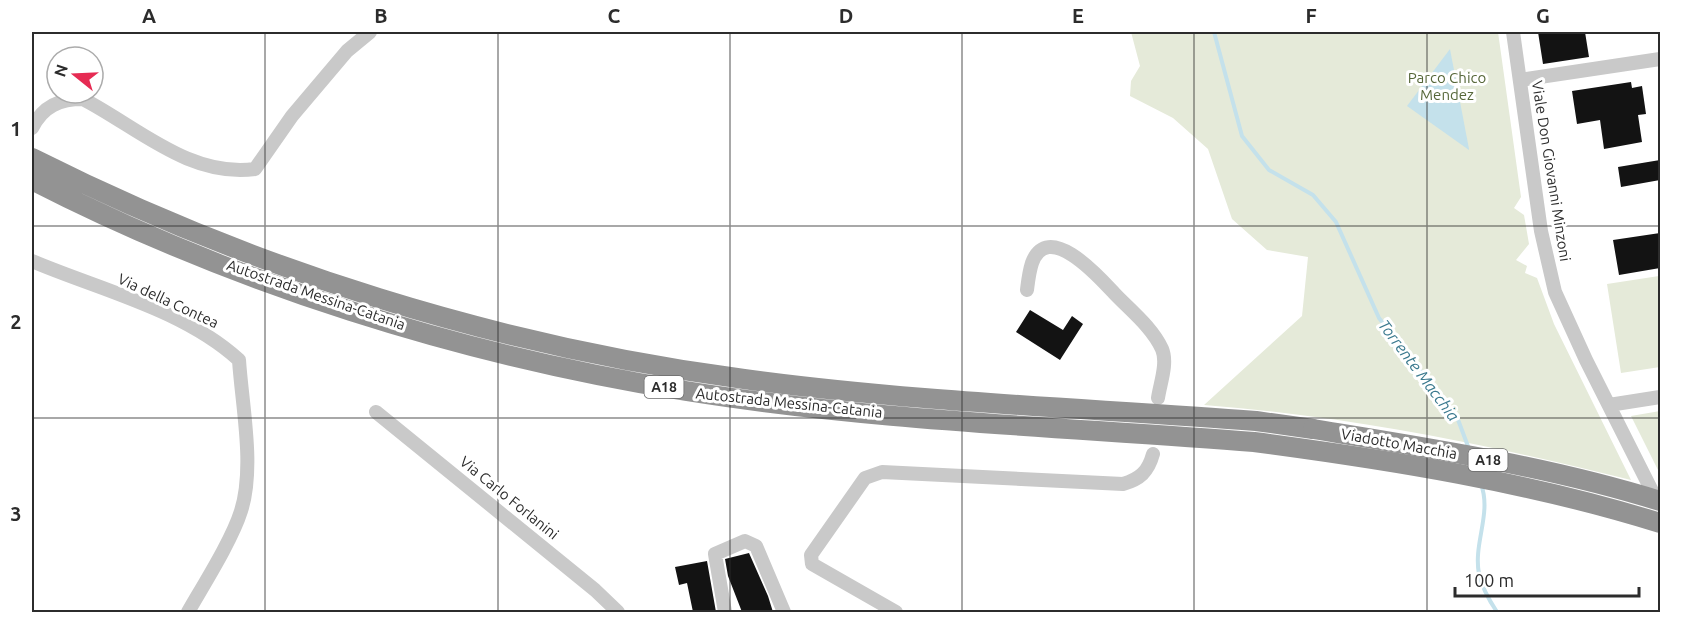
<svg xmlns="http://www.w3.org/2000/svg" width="1692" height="644" font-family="Ubuntu,sans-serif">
	<rect width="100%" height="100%" fill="#fff"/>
	<path fill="#e5ead9" d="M 1131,32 L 1498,32 L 1521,197 L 1514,208 L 1524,215 L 1529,244 L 1516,260 L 1527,266 L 1525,273 L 1537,278 L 1554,324 L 1631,480 C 1491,445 1348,416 1204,405 L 1302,316 L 1308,257 L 1267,250 L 1232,219 L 1208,149 L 1173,118 L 1130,96 L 1131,81 L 1140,66 Z
		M 1659,276 L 1660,367 L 1621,373 L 1607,284 Z
		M 1660,411 L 1660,474 L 1631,416 Z"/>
	<path fill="#c4e1eb" d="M 1450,49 L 1469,149 L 1469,150 L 1407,106 Z"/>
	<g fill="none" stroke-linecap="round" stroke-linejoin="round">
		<path stroke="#c4e1eb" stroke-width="4" d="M 1214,32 L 1242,136 L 1269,170 L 1313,195 L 1336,222 L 1379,318 L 1457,417 L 1469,449
			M 1481,484 C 1492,514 1473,543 1479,574 C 1482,588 1489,600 1497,612"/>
	</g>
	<path fill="#131313" d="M 1538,32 L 1585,32 L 1589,57 L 1543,64 Z
		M 1631,82 L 1632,88 L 1642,86 L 1646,114 L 1638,115 L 1642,142 L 1604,149 L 1600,120 L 1577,124 L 1572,91 Z
		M 1660,160 L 1660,180 L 1621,187 L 1618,167 Z
		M 1660,233 L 1660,268 L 1619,275 L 1613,240 Z
		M 1030,310 L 1063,330 L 1072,316 L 1083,324 L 1060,360 L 1016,332 Z
		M 749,553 L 768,596 L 773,612 L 742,612 L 728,576 L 725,559 Z
		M 707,561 L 716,612 L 693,612 L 687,583 L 679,585 L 675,567 Z"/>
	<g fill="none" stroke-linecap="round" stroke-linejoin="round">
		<path stroke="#c9c9c9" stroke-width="14" d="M 1513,32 L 1541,231 L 1555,292 L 1586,360 L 1658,503
			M 1520,80 L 1660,59
			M 32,128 C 43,106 60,99 83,99 C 137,127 190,178 255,169 L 292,116 L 347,51 L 370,32
			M 32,261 C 100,290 183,309 239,360 C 242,406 255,467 241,511 C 232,540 204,584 188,612
			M 1027,290 C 1028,282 1029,272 1032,263 C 1048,219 1100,278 1114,293 C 1130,310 1152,327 1162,349 C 1168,363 1160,384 1158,398
			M 1609,405 L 1660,397
			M 376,412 L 595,590 L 618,612
			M 725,612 L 715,554 L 745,541 L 756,546 L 784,612
			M 896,612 L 812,564 L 811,555 L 865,478 L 882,472 L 1123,484 C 1140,479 1148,472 1153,454"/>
		<path stroke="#939393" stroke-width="20" d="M 32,158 C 254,270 497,346 744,379 C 913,402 1086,408 1256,421 L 1313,429
			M 32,180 C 235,284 461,355 686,391 C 873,421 1065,427 1254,442 C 1390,460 1529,482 1660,523"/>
		<path stroke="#939393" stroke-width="20" d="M 1313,429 C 1429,448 1548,466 1660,501"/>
	</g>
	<path fill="none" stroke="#2c2c2c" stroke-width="1.5" stroke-opacity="0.55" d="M 265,32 L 265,612M 498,32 L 498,612M 730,32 L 730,612M 962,32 L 962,612M 1194,32 L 1194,612M 1427,32 L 1427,612M 32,226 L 1660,226M 32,418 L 1660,418"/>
	<g text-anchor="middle" stroke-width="6" stroke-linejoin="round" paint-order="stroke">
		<g fill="#fff" stroke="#6b6b6b" stroke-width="1.5">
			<rect x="644.5" y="376" width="39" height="22" rx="4.5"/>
			<rect x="1468.5" y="449" width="39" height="22" rx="4.5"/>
		</g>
		<g font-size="14" font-weight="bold" fill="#2c2c2c">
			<text x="664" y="392">A18</text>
			<text x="1488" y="465">A18</text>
		</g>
		<g font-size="15" fill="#566739" stroke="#fff">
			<text x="1447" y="83">Parco Chico<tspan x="1447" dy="17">Mendez</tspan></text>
		</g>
		<g font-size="15" fill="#2c2c2c" stroke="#fff">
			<text transform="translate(1551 171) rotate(81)" y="5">Viale Don Giovanni Minzoni</text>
			<text transform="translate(316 295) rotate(19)" y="5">Autostrada Messina-Catania</text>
			<text transform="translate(168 301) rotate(25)" y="5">Via della Contea</text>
			<text transform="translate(789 403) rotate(6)" y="5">Autostrada Messina-Catania</text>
			<text transform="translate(1399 444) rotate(10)" y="5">Viadotto Macchia</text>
			<text transform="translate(509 498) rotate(39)" y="5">Via Carlo Forlanini</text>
		</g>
		<g font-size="16" font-style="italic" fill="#3a798e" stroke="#fff">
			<text transform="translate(1419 370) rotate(53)" y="6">Torrente Macchia</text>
		</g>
	</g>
	<rect width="1692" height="644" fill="none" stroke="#ffffff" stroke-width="66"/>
	<g transform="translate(75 75) rotate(288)"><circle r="28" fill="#ffffff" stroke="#ababab" stroke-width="1.5"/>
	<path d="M0-4.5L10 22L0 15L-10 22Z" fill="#e62b53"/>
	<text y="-9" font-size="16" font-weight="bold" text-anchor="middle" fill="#2c2c2c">N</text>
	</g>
	<path d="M1455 587v9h184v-9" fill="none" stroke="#2c2c2c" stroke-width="3"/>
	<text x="1464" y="587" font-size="18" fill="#2c2c2c" stroke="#ffffff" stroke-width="4.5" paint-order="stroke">100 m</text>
	<rect x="33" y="33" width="1626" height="578" fill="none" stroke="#2c2c2c" stroke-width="2"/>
	<g font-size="20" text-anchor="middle" font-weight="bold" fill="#2c2c2c">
		<text x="149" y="23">A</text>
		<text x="381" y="23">B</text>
		<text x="614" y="23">C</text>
		<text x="846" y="23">D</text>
		<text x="1078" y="23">E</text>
		<text x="1311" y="23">F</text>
		<text x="1543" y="23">G</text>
		<text x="16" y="136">1</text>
		<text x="16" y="329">2</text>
		<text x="16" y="521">3</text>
	</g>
</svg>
